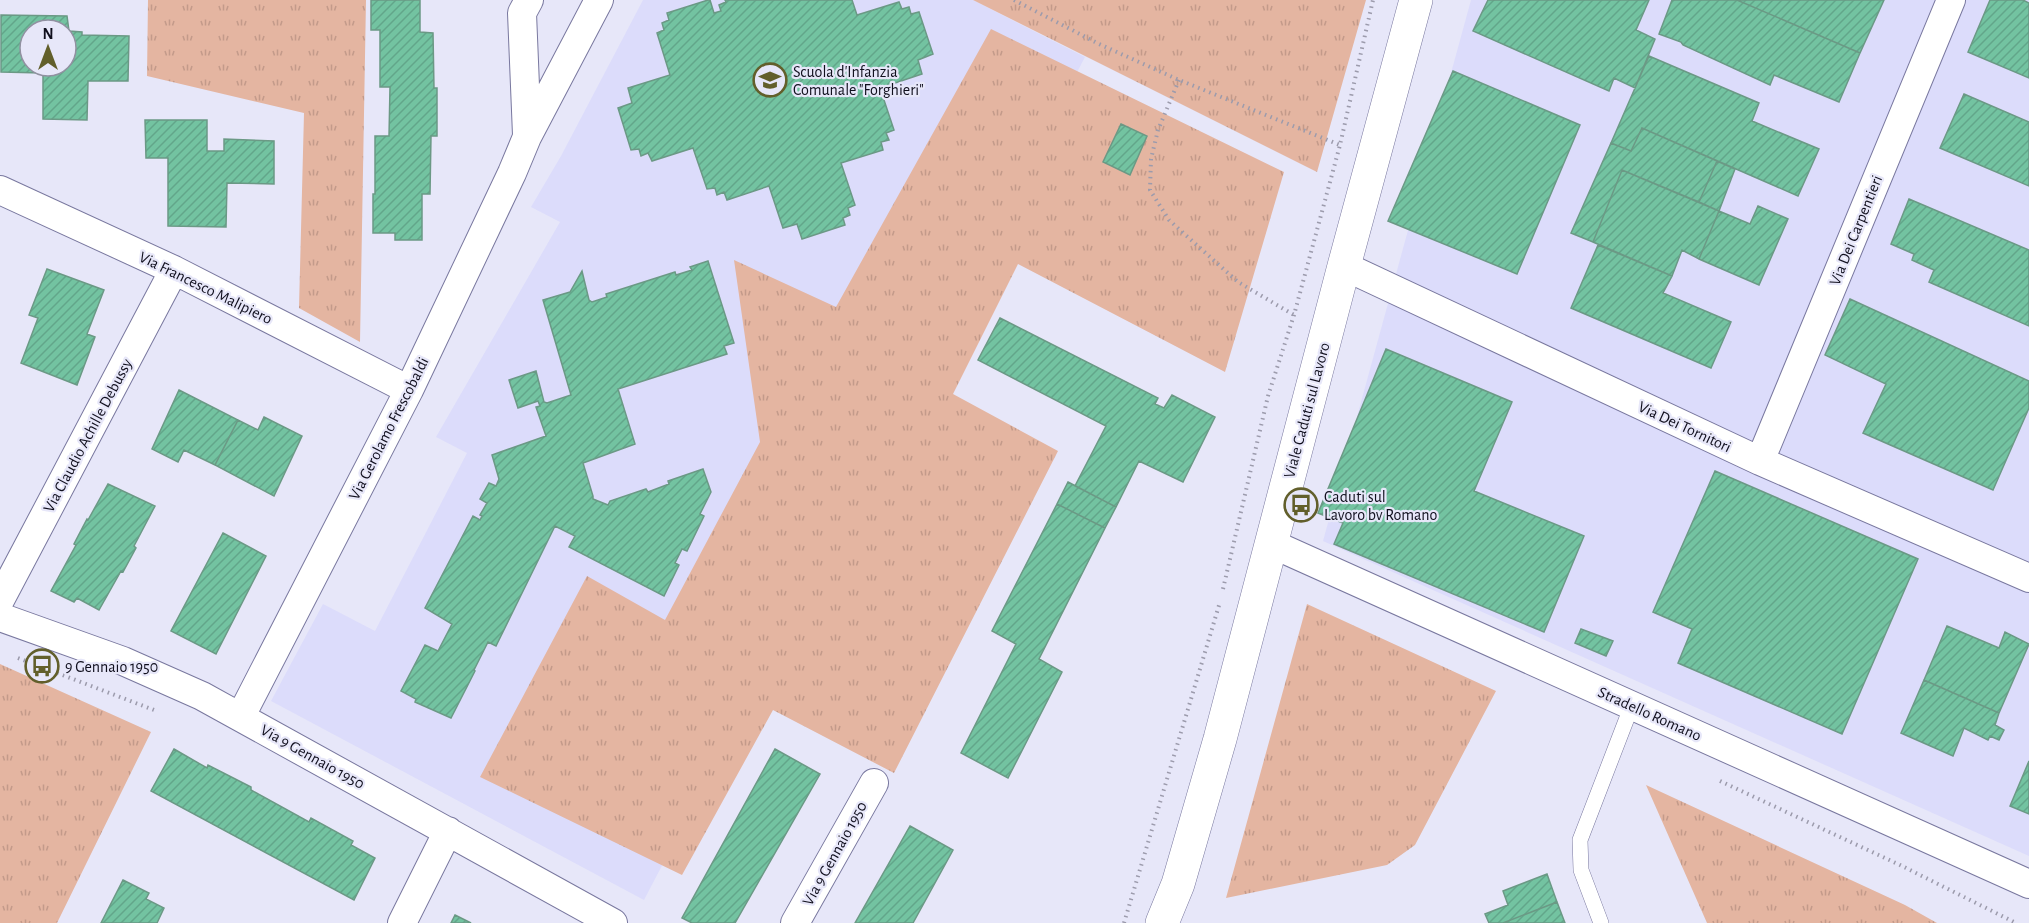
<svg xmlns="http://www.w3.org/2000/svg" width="2029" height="923" font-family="'Alegreya Sans',sans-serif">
	<defs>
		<pattern id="park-tufts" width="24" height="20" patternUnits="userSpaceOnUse" patternTransform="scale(1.5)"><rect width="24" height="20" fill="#e4b5a1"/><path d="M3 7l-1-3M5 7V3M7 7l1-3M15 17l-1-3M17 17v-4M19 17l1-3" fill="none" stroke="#c39a8a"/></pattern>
		<pattern id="building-hatch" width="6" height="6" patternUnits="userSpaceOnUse" patternTransform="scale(1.5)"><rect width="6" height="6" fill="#73c3a1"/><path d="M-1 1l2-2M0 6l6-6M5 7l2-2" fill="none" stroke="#62a68a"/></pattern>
	</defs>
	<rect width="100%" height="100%" fill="#e7e7f9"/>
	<path fill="#dcdcfb" d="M 643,0 L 973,0 L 1085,57 L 644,900 L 271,701 L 323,604 L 375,631 L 467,453 L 436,437 L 560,222 L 531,207 L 561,156 Z
		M 1471,0 L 2029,0 L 2029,856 L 1323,541 Z"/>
	<path fill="url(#park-tufts)" d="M 148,0 L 366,0 L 360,342 L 299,308 L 304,113 L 147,76 Z
		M 973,0 L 1366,0 L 1317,172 Z
		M 991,29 L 1284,172 L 1225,372 L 1018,264 L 953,394 L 1058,451 L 894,773 L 773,710 L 682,875 L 480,777 L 587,576 L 665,620 L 760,442 L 734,260 L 836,307 Z
		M 1307,604 L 1496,691 L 1415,845 L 1387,865 L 1226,898 Z
		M 0,664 L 151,732 L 57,923 L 0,923 Z
		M 1646,785 L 1905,905 L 1937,923 L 1707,923 Z"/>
	<path fill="url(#building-hatch)" stroke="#6b9985" stroke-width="1.5" fill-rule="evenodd" d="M 371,0 L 420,0 L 420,32 L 433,33 L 434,88 L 437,88 L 437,136 L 431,136 L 430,194 L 422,194 L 422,240 L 395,240 L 395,233 L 373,233 L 373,194 L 375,194 L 375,136 L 389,136 L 390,87 L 380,87 L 380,30 L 371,30 Z
		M 708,0 L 710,0 L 714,13 L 721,11 L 719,5 L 726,2 L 725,0 L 852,0 L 857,15 L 899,2 L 902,9 L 909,7 L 911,14 L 919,12 L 933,54 L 918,60 L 922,74 L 880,88 L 894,130 L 886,133 L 889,140 L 881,142 L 883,150 L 841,163 L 855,205 L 848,208 L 850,215 L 843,218 L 845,225 L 802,239 L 797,224 L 783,228 L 769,186 L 727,200 L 724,192 L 717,195 L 715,188 L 707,189 L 693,148 L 652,161 L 648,153 L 641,156 L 639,149 L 631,150 L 618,108 L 632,103 L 628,88 L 670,75 L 657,33 L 664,30 L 662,23 L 669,20 L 667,13 Z
		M 1488,0 L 1649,0 L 1636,30 L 1655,39 L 1635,88 L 1614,78 L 1609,91 L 1473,31 Z
		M 1672,0 L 1737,0 L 1860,53 L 1839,102 L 1774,75 L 1770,85 L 1683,45 L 1681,42 L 1659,34 Z
		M 1737,0 L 1884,0 L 1860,53 Z
		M 1990,0 L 2023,0 L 2029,3 L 2029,78 L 1968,52 Z
		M 1,15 L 67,16 L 69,31 L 82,32 L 82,35 L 129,36 L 128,81 L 88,81 L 87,120 L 43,119 L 43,73 L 1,72 ZM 30,30 L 66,30 L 66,66 L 30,66 Z
		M 1649,56 L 1759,103 L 1752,121 L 1819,149 L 1798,196 L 1642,128 L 1631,151 L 1611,143 Z
		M 1453,71 L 1580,125 L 1517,274 L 1388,221 Z
		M 1964,94 L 2029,122 L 2029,186 L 1940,148 Z
		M 145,120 L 207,120 L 207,151 L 224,151 L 224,139 L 274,141 L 274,184 L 227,183 L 226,227 L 168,226 L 168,158 L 146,158 Z
		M 1121,124 L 1147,136 L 1130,175 L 1103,162 Z
		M 1642,128 L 1717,161 L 1699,202 L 1622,170 L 1593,242 L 1571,233 L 1611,143 L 1631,151 Z
		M 1717,161 L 1735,169 L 1719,211 L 1699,202 Z
		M 1622,170 L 1719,211 L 1699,259 L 1682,250 L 1672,276 L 1593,242 Z
		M 1909,199 L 2029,250 L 2029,326 L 1929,282 L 1934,270 L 1912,260 L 1914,254 L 1891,244 Z
		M 1758,206 L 1788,219 L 1759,285 L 1699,259 L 1719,211 L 1750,224 Z
		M 1598,245 L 1672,276 L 1663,293 L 1731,322 L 1711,368 L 1571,308 Z
		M 708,261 L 734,343 L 724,346 L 727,354 L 618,389 L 635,444 L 583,463 L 593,496 L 593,499 L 608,505 L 610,501 L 646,489 L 648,492 L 669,484 L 668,481 L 703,469 L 711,492 L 700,514 L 704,516 L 687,551 L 682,549 L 675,563 L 679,565 L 664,596 L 569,547 L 575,536 L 555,526 L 496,646 L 488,642 L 474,670 L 475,671 L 451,718 L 415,702 L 416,699 L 401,691 L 425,645 L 438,651 L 452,624 L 425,608 L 473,516 L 480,520 L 482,516 L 480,515 L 487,503 L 480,499 L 489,483 L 496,486 L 499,479 L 492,455 L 546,436 L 536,407 L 540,406 L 538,401 L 518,408 L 509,380 L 536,371 L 544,402 L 547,403 L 571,395 L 543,300 L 570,292 L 582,271 L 589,300 L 592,302 L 607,297 L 606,294 L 675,272 L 676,275 L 692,270 L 690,267 Z
		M 47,269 L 104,290 L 87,334 L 95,337 L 77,385 L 21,363 L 38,318 L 29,315 Z
		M 1850,299 L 2029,381 L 2029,408 L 1993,490 L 1863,433 L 1886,384 L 1825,355 Z
		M 1000,318 L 1158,398 L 1155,404 L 1164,408 L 1172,395 L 1215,417 L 1183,482 L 1139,461 L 1116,507 L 1075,486 L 1106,426 L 978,360 Z
		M 1386,349 L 1512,402 L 1474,491 L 1584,536 L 1544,632 L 1334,544 L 1343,523 L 1318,513 Z
		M 179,390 L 238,420 L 215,465 L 184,450 L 178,462 L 152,449 Z
		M 264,417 L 302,436 L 274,496 L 215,465 L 238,420 L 258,430 Z
		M 1715,471 L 1918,559 L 1842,734 L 1678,663 L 1692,629 L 1653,612 Z
		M 1068,482 L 1116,507 L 1105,528 L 1057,504 Z
		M 108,484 L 155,506 L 134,546 L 136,548 L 123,572 L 121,571 L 99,610 L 77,598 L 74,602 L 51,591 L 76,545 L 74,544 L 87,519 L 88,520 Z
		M 1057,504 L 1105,528 L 1039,659 L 1062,672 L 1008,778 L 961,753 L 1016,644 L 992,631 Z
		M 223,533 L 266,556 L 216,654 L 171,631 Z
		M 1947,626 L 1999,648 L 2005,632 L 2029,644 L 1999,713 L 1924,680 Z
		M 1581,629 L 1613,641 L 1606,656 L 1575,643 Z
		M 1924,680 L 1999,713 L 1995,725 L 2004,730 L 1999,740 L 1990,736 L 1988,740 L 1964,728 L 1953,756 L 1901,733 Z
		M 174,749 L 207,768 L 208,765 L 251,787 L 251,790 L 309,822 L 311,818 L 353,841 L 351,845 L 375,858 L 354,900 L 151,791 Z
		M 775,749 L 820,774 L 735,923 L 692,923 L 682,918 Z
		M 2029,761 L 2029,814 L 2010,806 Z
		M 910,826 L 953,850 L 913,923 L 855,923 Z
		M 1547,874 L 1557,902 L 1503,923 L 1489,923 L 1485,914 L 1508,905 L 1503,891 Z
		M 123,880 L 149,893 L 146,899 L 164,908 L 157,923 L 101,923 Z
		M 1557,902 L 1565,923 L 1503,923 Z
		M 455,915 L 471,923 L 451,923 Z"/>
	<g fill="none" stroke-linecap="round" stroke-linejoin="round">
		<g stroke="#79789f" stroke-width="16">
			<path id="service" d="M 1601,923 L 1581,870 L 1580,840 L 1632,705"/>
		</g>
		<g stroke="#79789f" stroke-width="30">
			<path id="minor" d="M 527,135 L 522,13 L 529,0
				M 0,190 L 174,270 L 409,390
				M 1344,266 L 1760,461 L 2029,578
				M 1760,461 L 1951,0
				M 1270,543 L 2029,884
				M 0,600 L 174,270
				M 0,617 L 123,661 L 202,696 L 613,923
				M 241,716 L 409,390 L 512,173 L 527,137 L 599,0
				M 402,923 L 448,831
				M 795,923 L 874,783"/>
		</g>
		<g stroke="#79789f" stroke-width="34">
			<path id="tertiary" d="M 1162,923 L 1178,884 L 1220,739 L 1344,266 L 1416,0"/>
		</g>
		<path stroke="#9c9bac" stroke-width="4" stroke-dasharray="1.5 4.5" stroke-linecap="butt" d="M 1014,0 L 1099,44 L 1179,80 L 1340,145
			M 1179,80 L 1158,130 L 1151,159 L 1150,190 L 1169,220 L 1238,282 L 1294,315
			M 1223,589 L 1268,396 L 1294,315 L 1340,145 L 1373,0
			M 18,658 L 154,710
			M 1720,781 L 1900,865 L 2016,923
			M 1124,923 L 1220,602"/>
		<use href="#service" stroke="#fff" stroke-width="15"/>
		<use href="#minor" stroke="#fff" stroke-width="28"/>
		<use href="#tertiary" stroke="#fff" stroke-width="33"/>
	</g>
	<defs>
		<g id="school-ring" transform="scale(1.725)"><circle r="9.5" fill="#e7e7f9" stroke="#625f2b" stroke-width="1.5"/><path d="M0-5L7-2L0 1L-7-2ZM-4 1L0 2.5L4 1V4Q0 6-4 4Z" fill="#625f2b"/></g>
		<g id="bus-ring" transform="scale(1.725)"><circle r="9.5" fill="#e7e7f9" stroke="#625f2b" stroke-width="1.5"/><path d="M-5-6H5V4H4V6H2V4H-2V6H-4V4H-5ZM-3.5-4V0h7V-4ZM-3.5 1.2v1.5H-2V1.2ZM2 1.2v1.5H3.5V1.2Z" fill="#625f2b"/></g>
	</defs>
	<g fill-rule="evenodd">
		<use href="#school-ring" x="770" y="80"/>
		<use href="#bus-ring" x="1301" y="505"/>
		<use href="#bus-ring" x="42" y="666"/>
	</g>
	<g text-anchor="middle" stroke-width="4.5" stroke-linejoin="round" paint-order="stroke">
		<g font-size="16" fill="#100f1d" stroke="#e7e7f9" text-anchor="start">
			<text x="793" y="77">Scuola d'Infanzia<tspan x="793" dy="18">Comunale "Forghieri"</tspan></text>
			<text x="1324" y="502">Caduti sul<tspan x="1324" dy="18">Lavoro bv Romano</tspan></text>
			<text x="65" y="672">9 Gennaio 1950</text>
		</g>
		<g font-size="16" fill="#100f1d" stroke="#e7e7f9">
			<text transform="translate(1855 230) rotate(-68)" y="6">Via Dei Carpentieri</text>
			<text transform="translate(206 287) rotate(26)" y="6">Via Francesco Malipiero</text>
			<text transform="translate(1306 410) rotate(-75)" y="6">Viale Caduti sul Lavoro</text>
			<text transform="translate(1685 426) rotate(25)" y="6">Via Dei Tornitori</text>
			<text transform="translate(388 428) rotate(-63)" y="6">Via Gerolamo Frescobaldi</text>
			<text transform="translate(87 435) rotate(-62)" y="6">Via Claudio Achille Debussy</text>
			<text transform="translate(1650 713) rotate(24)" y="6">Stradello Romano</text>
			<text transform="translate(313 756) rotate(29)" y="6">Via 9 Gennaio 1950</text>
			<text transform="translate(834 853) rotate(-61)" y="6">Via 9 Gennaio 1950</text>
		</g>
	</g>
	<g transform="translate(48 48)"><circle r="28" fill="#e7e7f9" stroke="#9191a1" stroke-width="1.5"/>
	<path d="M0-4.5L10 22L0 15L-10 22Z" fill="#625f2b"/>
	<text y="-9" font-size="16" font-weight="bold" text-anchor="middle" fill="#100f1d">N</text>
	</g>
</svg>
